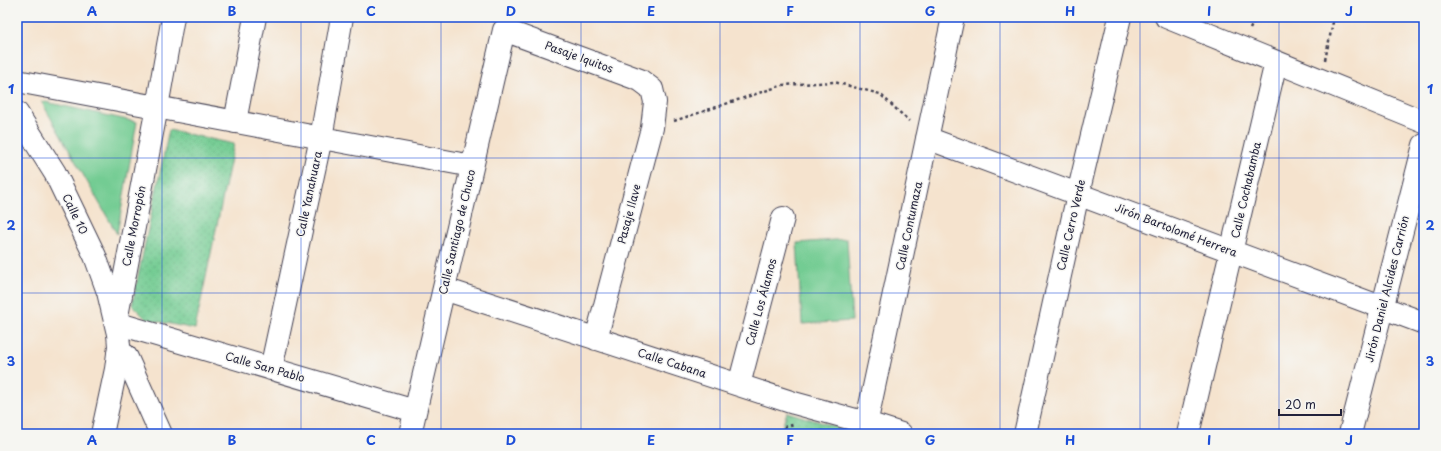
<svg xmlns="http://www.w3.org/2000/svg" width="1441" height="451" font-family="'Playpen Sans',sans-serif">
	<defs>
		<pattern id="park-dots" width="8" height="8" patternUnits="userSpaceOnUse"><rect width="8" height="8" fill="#73cc93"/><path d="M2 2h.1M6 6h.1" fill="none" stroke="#63af80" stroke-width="1.8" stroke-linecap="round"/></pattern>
	</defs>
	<rect width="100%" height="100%" fill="#f6f6f2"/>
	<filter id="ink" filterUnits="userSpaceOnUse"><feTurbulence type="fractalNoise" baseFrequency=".025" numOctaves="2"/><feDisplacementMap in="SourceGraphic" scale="8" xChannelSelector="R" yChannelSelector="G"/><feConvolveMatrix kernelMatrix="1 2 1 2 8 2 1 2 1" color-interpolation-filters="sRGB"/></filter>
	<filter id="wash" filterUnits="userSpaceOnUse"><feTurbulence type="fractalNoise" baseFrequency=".012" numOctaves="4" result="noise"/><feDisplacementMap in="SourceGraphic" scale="16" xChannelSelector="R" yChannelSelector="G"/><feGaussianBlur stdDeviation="0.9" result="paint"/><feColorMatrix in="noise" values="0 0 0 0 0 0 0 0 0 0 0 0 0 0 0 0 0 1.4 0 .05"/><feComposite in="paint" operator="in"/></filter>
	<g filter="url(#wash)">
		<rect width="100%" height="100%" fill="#f5e3ce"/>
		<path fill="#73cc93" stroke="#4a7767" d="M 41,101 L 137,122 L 117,234 Z
			M 847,239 L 852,321 L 802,324 L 797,243 Z"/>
		<path fill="url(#park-dots)" stroke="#4a7767" d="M 169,130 L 234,144 L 195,329 L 146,319 L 132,305 Z
			M 787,412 L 850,431 L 849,434 L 780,434 Z"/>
	</g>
	<g filter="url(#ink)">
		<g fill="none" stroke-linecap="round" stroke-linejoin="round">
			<g stroke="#423f51" stroke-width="24">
				<path id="minor" d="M 1166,17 L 1424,122
					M 17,81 L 472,166
					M 17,113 L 55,173 L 95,256 L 108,292 L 118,334 L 119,346 L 116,369 L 102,434
					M 235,122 L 255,17
					M 927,138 L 1424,323
					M 444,289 L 794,403 L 867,423 L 901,434
					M 117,316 L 157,107 L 173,17
					M 116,323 L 415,411
					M 118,353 L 125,355 L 127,358 L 161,434
					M 271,369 L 321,138 L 342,17
					M 739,385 L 783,218
					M 410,434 L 504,30 L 640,80 L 652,89 L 655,102 L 652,128 L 596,339
					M 864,434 L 953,17
					M 1025,434 L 1078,194 L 1120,17
					M 1188,434 L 1276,62
					M 1350,434 L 1424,145"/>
			</g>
			<path stroke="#423f51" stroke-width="2.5" stroke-dasharray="3 3" stroke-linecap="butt" d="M 1250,29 L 1256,17
				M 1325,60 L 1334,17
				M 674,121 L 783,85 L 834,82 L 880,94 L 909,121
				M 791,424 L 793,434
				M 783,434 L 787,423"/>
			<use href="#minor" stroke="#fff" stroke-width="22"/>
		</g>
	</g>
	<path fill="none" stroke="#1d4ed8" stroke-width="1" stroke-opacity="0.55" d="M 162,17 L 162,434M 301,17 L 301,434M 441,17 L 441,434M 581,17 L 581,434M 720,17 L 720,434M 860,17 L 860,434M 1000,17 L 1000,434M 1140,17 L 1140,434M 1279,17 L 1279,434M 17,158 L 1424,158M 17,293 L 1424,293"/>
	<g text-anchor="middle" stroke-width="3" stroke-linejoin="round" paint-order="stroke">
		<g font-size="11" fill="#22223b" stroke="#f6f6f2">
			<text transform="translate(579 57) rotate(20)" y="4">Pasaje Iquitos</text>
			<text transform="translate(1246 190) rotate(-77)" y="4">Calle Cochabamba</text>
			<text transform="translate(309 194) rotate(-78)" y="4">Calle Yanahuara</text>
			<text transform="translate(75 214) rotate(64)" y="4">Calle 10</text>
			<text transform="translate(629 214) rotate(-75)" y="4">Pasaje Ilave</text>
			<text transform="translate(1071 225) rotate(-77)" y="4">Calle Cerro Verde</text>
			<text transform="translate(134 226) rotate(-79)" y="4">Calle Morropón</text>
			<text transform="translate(909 226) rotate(-78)" y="4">Calle Contumaza</text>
			<text transform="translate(1176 230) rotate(21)" y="4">Jirón Bartolomé Herrera</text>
			<text transform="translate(457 232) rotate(-77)" y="4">Calle Santiago de Chuco</text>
			<text transform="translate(1387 289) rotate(-76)" y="4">Jirón Daniel Alcides Carrión</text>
			<text transform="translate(761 302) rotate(-75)" y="4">Calle Los Álamos</text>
			<text transform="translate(672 363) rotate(18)" y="4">Calle Cabana</text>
			<text transform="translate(265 367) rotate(16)" y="4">Calle San Pablo</text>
		</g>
	</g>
	<rect width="1441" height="451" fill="none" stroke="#f6f6f2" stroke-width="44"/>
	<path d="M1279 409v6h62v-6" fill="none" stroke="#22223b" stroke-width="2"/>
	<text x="1285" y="409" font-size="12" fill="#22223b" stroke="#f6f6f2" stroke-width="3" paint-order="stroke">20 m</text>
	<rect x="22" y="22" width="1397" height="407" fill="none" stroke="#1d4ed8" stroke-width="1.5"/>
	<g font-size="13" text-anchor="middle" font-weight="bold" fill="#1d4ed8">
		<text x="92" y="16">A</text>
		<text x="232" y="16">B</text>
		<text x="371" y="16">C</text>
		<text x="511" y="16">D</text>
		<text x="651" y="16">E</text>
		<text x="790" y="16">F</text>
		<text x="930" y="16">G</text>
		<text x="1070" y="16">H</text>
		<text x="1209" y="16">I</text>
		<text x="1349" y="16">J</text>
		<text x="11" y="94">1</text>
		<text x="1430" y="94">1</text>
		<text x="11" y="230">2</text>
		<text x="1430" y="230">2</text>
		<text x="11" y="366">3</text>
		<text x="1430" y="366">3</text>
		<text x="92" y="445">A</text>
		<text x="232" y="445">B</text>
		<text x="371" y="445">C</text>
		<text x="511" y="445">D</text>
		<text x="651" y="445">E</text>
		<text x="790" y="445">F</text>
		<text x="930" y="445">G</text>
		<text x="1070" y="445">H</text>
		<text x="1209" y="445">I</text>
		<text x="1349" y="445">J</text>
	</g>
</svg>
